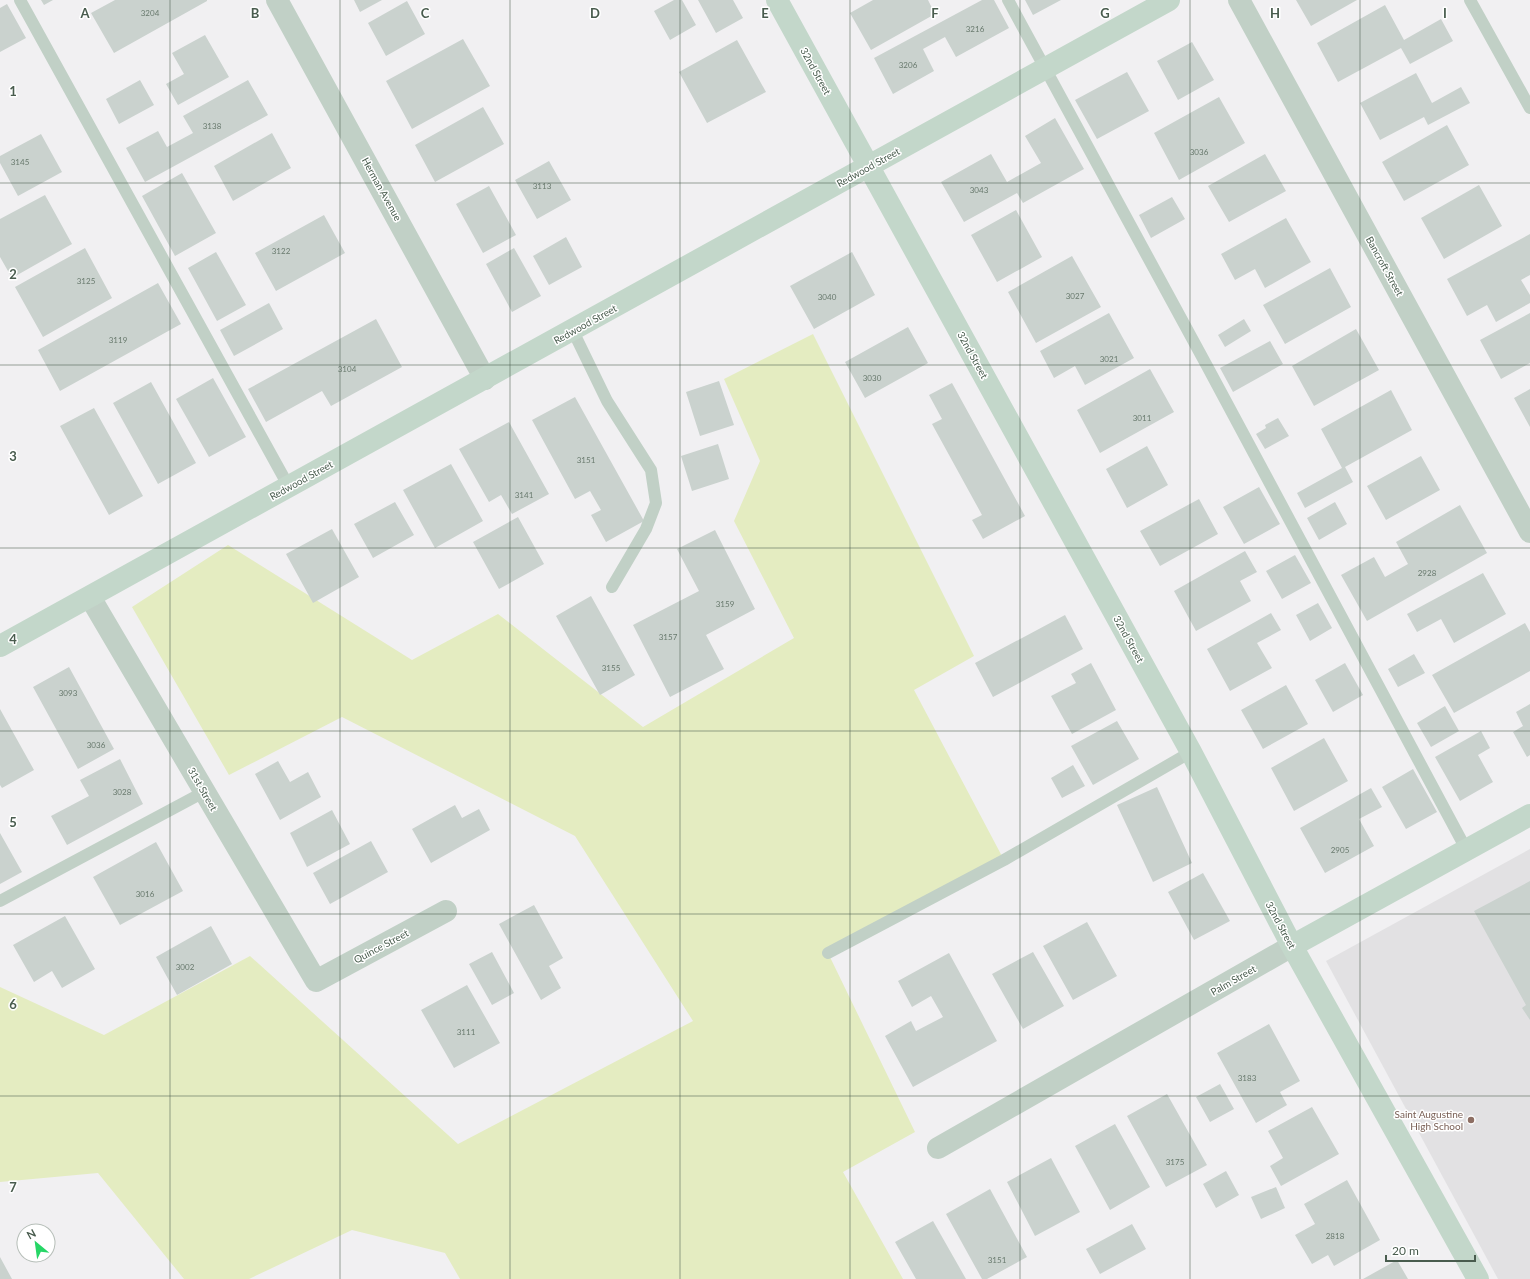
<svg xmlns="http://www.w3.org/2000/svg" width="1530" height="1279" font-family="Lato,sans-serif">
	<rect width="100%" height="100%" fill="#f1f0f2"/>
	<path fill="#e2e1e3" d="M 1530,849 L 1530,1279 L 1498,1279 L 1326,961 Z"/>
	<path fill="#e4ecc1" d="M 813,334 L 974,656 L 914,690 L 1004,860 L 828,953 L 915,1132 L 843,1172 L 903,1279 L 460,1279 L 445,1253 L 352,1230 L 249,1279 L 184,1279 L 98,1173 L 0,1182 L 0,987 L 104,1035 L 250,956 L 458,1144 L 693,1021 L 575,836 L 342,717 L 229,775 L 132,607 L 228,545 L 412,660 L 498,614 L 643,727 L 794,638 L 734,521 L 760,461 L 724,379 Z"/>
	<path fill="#cad2ce" d="M 41,0 L 53,0 L 44,5 Z
		M 115,0 L 207,0 L 207,1 L 114,53 L 91,13 Z
		M 354,0 L 382,0 L 360,12 Z
		M 674,0 L 682,0 L 696,25 L 670,40 L 654,11 Z
		M 698,0 L 733,0 L 743,18 L 716,33 Z
		M 873,0 L 928,0 L 935,14 L 871,50 L 850,13 Z
		M 982,0 L 994,0 L 1009,28 L 956,57 L 945,37 L 923,49 L 934,71 L 893,94 L 874,58 Z
		M 1025,0 L 1061,0 L 1033,15 Z
		M 1296,0 L 1357,0 L 1311,26 Z
		M 407,1 L 425,34 L 386,56 L 368,23 Z
		M 7,4 L 26,38 L 0,52 L 0,8 Z
		M 1385,5 L 1404,40 L 1441,19 L 1453,41 L 1410,64 L 1401,48 L 1338,82 L 1317,43 Z
		M 205,35 L 229,77 L 178,105 L 166,84 L 184,74 L 172,53 Z
		M 463,39 L 490,86 L 412,129 L 386,81 Z
		M 737,40 L 766,92 L 707,123 L 679,72 Z
		M 1192,42 L 1214,80 L 1178,100 L 1157,61 Z
		M 1127,72 L 1149,111 L 1097,139 L 1075,100 Z
		M 1416,73 L 1432,103 L 1461,87 L 1470,103 L 1428,125 L 1424,117 L 1380,140 L 1360,103 Z
		M 140,80 L 154,105 L 119,124 L 106,99 Z
		M 248,80 L 268,115 L 145,182 L 126,148 L 158,131 L 167,147 L 193,133 L 183,116 Z
		M 1219,97 L 1245,143 L 1179,180 L 1154,133 Z
		M 483,107 L 504,144 L 435,182 L 415,145 Z
		M 1055,118 L 1084,169 L 1023,203 L 1017,193 L 964,222 L 941,182 L 991,154 L 1007,182 L 1041,163 L 1025,136 Z
		M 1447,125 L 1469,165 L 1404,201 L 1382,162 Z
		M 272,133 L 291,168 L 233,201 L 214,166 Z
		M 41,134 L 62,172 L 18,196 L 0,163 L 0,156 Z
		M 1265,154 L 1286,191 L 1229,222 L 1208,186 Z
		M 549,161 L 571,200 L 537,219 L 515,180 Z
		M 182,173 L 216,233 L 175,256 L 142,196 Z
		M 1479,185 L 1502,226 L 1444,259 L 1421,218 Z
		M 489,186 L 516,235 L 483,253 L 456,204 Z
		M 45,195 L 72,244 L 12,278 L 0,257 L 0,219 Z
		M 1172,197 L 1185,219 L 1151,238 L 1139,215 Z
		M 1016,210 L 1042,257 L 997,282 L 971,235 Z
		M 324,215 L 345,253 L 276,291 L 255,253 Z
		M 1286,218 L 1311,262 L 1265,288 L 1255,269 L 1235,280 L 1221,254 Z
		M 1530,234 L 1530,275 L 1521,280 L 1530,295 L 1530,303 L 1496,322 L 1487,305 L 1467,316 L 1447,279 Z
		M 566,237 L 582,267 L 549,285 L 533,256 Z
		M 85,248 L 112,298 L 43,337 L 15,287 Z
		M 514,248 L 541,296 L 512,312 L 486,264 Z
		M 216,252 L 246,305 L 217,321 L 188,268 Z
		M 852,252 L 875,295 L 814,329 L 790,286 Z
		M 1072,256 L 1101,307 L 1036,343 L 1008,292 Z
		M 1330,268 L 1351,307 L 1285,344 L 1263,305 Z
		M 158,283 L 181,324 L 60,391 L 38,350 Z
		M 269,303 L 283,329 L 234,356 L 220,330 Z
		M 1109,313 L 1134,358 L 1085,385 L 1075,366 L 1054,378 L 1040,351 Z
		M 1530,313 L 1530,363 L 1501,379 L 1480,340 Z
		M 376,319 L 402,367 L 331,406 L 322,391 L 266,422 L 248,389 Z
		M 1244,319 L 1251,331 L 1225,347 L 1218,335 Z
		M 908,327 L 928,363 L 865,398 L 845,362 Z
		M 1356,329 L 1379,370 L 1314,406 L 1292,366 Z
		M 1270,341 L 1283,364 L 1233,392 L 1220,368 Z
		M 1150,369 L 1174,412 L 1100,453 L 1077,410 Z
		M 213,378 L 246,437 L 209,457 L 176,399 Z
		M 719,381 L 734,425 L 700,436 L 686,392 Z
		M 151,382 L 196,463 L 158,484 L 113,403 Z
		M 952,383 L 1025,516 L 983,539 L 972,520 L 982,515 L 932,424 L 942,419 L 929,395 Z
		M 1530,389 L 1530,427 L 1514,398 Z
		M 1391,390 L 1412,430 L 1345,467 L 1353,482 L 1305,508 L 1297,493 L 1342,468 L 1321,429 Z
		M 575,397 L 644,521 L 606,542 L 591,515 L 601,510 L 590,491 L 575,499 L 532,420 Z
		M 94,408 L 143,496 L 109,515 L 60,426 Z
		M 1278,418 L 1289,436 L 1265,449 L 1256,434 L 1266,428 L 1265,425 Z
		M 509,422 L 549,494 L 512,514 L 501,495 L 489,502 L 459,449 Z
		M 718,444 L 729,479 L 692,491 L 681,456 Z
		M 1147,446 L 1168,485 L 1127,508 L 1106,469 Z
		M 1421,456 L 1440,490 L 1386,520 L 1367,486 Z
		M 451,464 L 483,521 L 435,548 L 403,490 Z
		M 1259,487 L 1280,524 L 1244,544 L 1223,507 Z
		M 1199,499 L 1218,534 L 1160,566 L 1140,531 Z
		M 395,502 L 414,535 L 373,558 L 354,524 Z
		M 1335,502 L 1347,524 L 1319,540 L 1307,518 Z
		M 1460,505 L 1487,553 L 1367,621 L 1341,575 L 1374,557 L 1385,577 L 1408,564 L 1396,542 Z
		M 518,517 L 544,564 L 499,589 L 473,542 Z
		M 332,529 L 359,577 L 313,603 L 286,554 Z
		M 715,530 L 755,609 L 706,635 L 724,669 L 670,697 L 633,625 L 699,591 L 677,549 Z
		M 1245,551 L 1257,572 L 1240,581 L 1251,601 L 1196,631 L 1174,591 Z
		M 1295,555 L 1311,583 L 1282,599 L 1266,571 Z
		M 1483,573 L 1506,614 L 1454,643 L 1441,619 L 1417,632 L 1407,614 Z
		M 591,596 L 635,675 L 600,695 L 556,616 Z
		M 1318,603 L 1332,628 L 1310,641 L 1296,615 Z
		M 1271,613 L 1281,630 L 1257,643 L 1272,668 L 1230,691 L 1207,649 Z
		M 1065,615 L 1083,649 L 993,697 L 975,663 Z
		M 1525,623 L 1530,632 L 1530,671 L 1454,713 L 1432,675 Z
		M 1414,654 L 1425,673 L 1398,687 L 1388,669 Z
		M 1091,663 L 1116,710 L 1072,734 L 1051,696 L 1076,683 L 1071,674 Z
		M 1345,663 L 1363,695 L 1333,712 L 1315,680 Z
		M 69,667 L 114,749 L 78,769 L 33,687 Z
		M 1286,685 L 1308,724 L 1263,749 L 1241,710 Z
		M 1530,704 L 1530,755 L 1527,757 L 1513,732 L 1523,726 L 1516,712 Z
		M 1445,706 L 1459,731 L 1431,747 L 1417,723 Z
		M 0,709 L 34,770 L 2,788 L 0,785 Z
		M 1117,721 L 1139,759 L 1093,785 L 1071,746 Z
		M 1481,731 L 1490,748 L 1478,755 L 1493,782 L 1460,801 L 1435,757 Z
		M 1324,738 L 1348,781 L 1294,811 L 1271,768 Z
		M 120,759 L 143,804 L 67,845 L 51,816 L 89,796 L 80,780 Z
		M 278,761 L 290,782 L 308,772 L 321,797 L 280,820 L 255,774 Z
		M 1073,765 L 1085,786 L 1062,798 L 1051,778 Z
		M 1413,769 L 1437,812 L 1406,829 L 1382,787 Z
		M 1157,787 L 1192,863 L 1153,882 L 1117,805 Z
		M 1371,788 L 1382,807 L 1359,819 L 1374,846 L 1325,873 L 1300,828 Z
		M 455,805 L 462,818 L 479,809 L 490,830 L 431,863 L 412,829 Z
		M 332,810 L 350,844 L 307,867 L 290,833 Z
		M 0,833 L 22,872 L 0,884 Z
		M 371,841 L 388,872 L 330,904 L 313,873 Z
		M 156,842 L 183,891 L 120,925 L 93,877 Z
		M 1203,873 L 1230,921 L 1194,940 L 1168,892 Z
		M 1530,881 L 1530,1020 L 1522,1008 L 1526,1005 L 1474,911 Z
		M 534,905 L 563,958 L 549,966 L 561,988 L 541,1000 L 499,924 Z
		M 65,916 L 95,969 L 62,988 L 52,971 L 34,982 L 13,945 Z
		M 1087,922 L 1117,976 L 1073,1000 L 1043,946 Z
		M 211,926 L 232,964 L 177,995 L 156,957 Z
		M 492,952 L 514,993 L 492,1005 L 469,964 Z
		M 1033,952 L 1064,1006 L 1023,1029 L 992,974 Z
		M 949,953 L 997,1041 L 913,1087 L 885,1036 L 911,1021 L 916,1031 L 943,1017 L 931,996 L 912,1007 L 898,981 Z
		M 467,985 L 500,1043 L 454,1068 L 421,1010 Z
		M 1269,1024 L 1300,1081 L 1280,1092 L 1287,1105 L 1256,1123 L 1217,1053 Z
		M 1220,1084 L 1234,1109 L 1210,1122 L 1196,1097 Z
		M 1167,1094 L 1207,1165 L 1166,1187 L 1127,1116 Z
		M 1312,1107 L 1339,1154 L 1281,1186 L 1270,1166 L 1283,1158 L 1268,1131 Z
		M 1115,1124 L 1150,1187 L 1110,1210 L 1075,1146 Z
		M 1051,1158 L 1080,1212 L 1035,1236 L 1007,1182 Z
		M 1226,1171 L 1239,1195 L 1216,1208 L 1203,1184 Z
		M 1347,1180 L 1380,1240 L 1334,1266 L 1328,1255 L 1312,1264 L 1295,1235 L 1315,1224 L 1304,1204 Z
		M 1276,1187 L 1285,1208 L 1261,1219 L 1251,1197 Z
		M 990,1189 L 1027,1257 L 987,1279 L 982,1279 L 946,1214 Z
		M 933,1221 L 966,1279 L 916,1279 L 895,1242 Z
		M 1132,1224 L 1146,1249 L 1100,1274 L 1086,1249 Z
		M 0,1257 L 12,1279 L 0,1279 Z
		M 1397,1260 L 1408,1279 L 1363,1279 Z"/>
	<g fill="none" stroke-linecap="round" stroke-linejoin="round">
		<path stroke="#c1d0c6" stroke-width="12" d="M 20,0 L 289,487
			M 1008,0 L 1207,366 L 1466,849
			M 1470,0 L 1530,108
			M 573,331 L 607,401 L 651,470 L 656,503 L 646,529 L 612,587
			M 0,901 L 204,792
			M 828,953 L 1004,860 L 1191,752"/>
		<path stroke="#c1d0c6" stroke-width="22" d="M 277,0 L 485,379
			M 1239,0 L 1530,532
			M 90,597 L 316,981 L 446,911
			M 938,1148 L 1292,946"/>
		<path stroke="#c3d7ca" stroke-width="22" d="M 777,0 L 1191,752 L 1292,946 L 1478,1279
			M 0,646 L 1169,0
			M 1292,946 L 1530,815"/>
	</g>
	<path fill="none" stroke="#495c4e" stroke-width="1" stroke-opacity="0.55" d="M 170,0 L 170,1279M 340,0 L 340,1279M 510,0 L 510,1279M 680,0 L 680,1279M 850,0 L 850,1279M 1020,0 L 1020,1279M 1190,0 L 1190,1279M 1360,0 L 1360,1279M 0,183 L 1530,183M 0,365 L 1530,365M 0,548 L 1530,548M 0,731 L 1530,731M 0,914 L 1530,914M 0,1096 L 1530,1096"/>
	<circle fill="#8d6e63" stroke="#fff" stroke-width="1.5" cx="1471" cy="1120" r="4"/>
	<g text-anchor="middle" stroke-width="3" stroke-linejoin="round" paint-order="stroke">
		<g font-size="8" fill="#697a6e">
			<text x="150" y="16">3204</text>
			<text x="975" y="32">3216</text>
			<text x="908" y="68">3206</text>
			<text x="212" y="129">3138</text>
			<text x="1199" y="155">3036</text>
			<text x="20" y="165">3145</text>
			<text x="542" y="189">3113</text>
			<text x="979" y="193">3043</text>
			<text x="281" y="254">3122</text>
			<text x="86" y="284">3125</text>
			<text x="1075" y="299">3027</text>
			<text x="827" y="300">3040</text>
			<text x="118" y="343">3119</text>
			<text x="1109" y="362">3021</text>
			<text x="347" y="372">3104</text>
			<text x="872" y="381">3030</text>
			<text x="1142" y="421">3011</text>
			<text x="586" y="463">3151</text>
			<text x="524" y="498">3141</text>
			<text x="1427" y="576">2928</text>
			<text x="725" y="607">3159</text>
			<text x="668" y="640">3157</text>
			<text x="611" y="671">3155</text>
			<text x="68" y="696">3093</text>
			<text x="96" y="748">3036</text>
			<text x="122" y="795">3028</text>
			<text x="1340" y="853">2905</text>
			<text x="145" y="897">3016</text>
			<text x="185" y="970">3002</text>
			<text x="466" y="1035">3111</text>
			<text x="1247" y="1081">3183</text>
			<text x="1175" y="1165">3175</text>
			<text x="1335" y="1239">2818</text>
			<text x="997" y="1263">3151</text>
		</g>
		<g font-size="10" fill="#495c4e" stroke="#fff">
			<text transform="translate(816 71) rotate(61)" y="4">32nd Street</text>
			<text transform="translate(868 167) rotate(-29)" y="4">Redwood Street</text>
			<text transform="translate(382 189) rotate(61)" y="4">Herman Avenue</text>
			<text transform="translate(1385 266) rotate(61)" y="4">Bancroft Street</text>
			<text transform="translate(585 324) rotate(-29)" y="4">Redwood Street</text>
			<text transform="translate(973 355) rotate(61)" y="4">32nd Street</text>
			<text transform="translate(301 480) rotate(-29)" y="4">Redwood Street</text>
			<text transform="translate(1129 639) rotate(61)" y="4">32nd Street</text>
			<text transform="translate(203 789) rotate(60)" y="4">31st Street</text>
			<text transform="translate(1281 925) rotate(62)" y="4">32nd Street</text>
			<text transform="translate(381 946) rotate(-28)" y="4">Quince Street</text>
			<text transform="translate(1233 980) rotate(-30)" y="4">Palm Street</text>
		</g>
		<g font-size="10" fill="#785e54" stroke="#fff" text-anchor="end">
			<text x="1463" y="1118">Saint Augustine<tspan x="1463" dy="12">High School</tspan></text>
		</g>
	</g>
	<g font-size="13" text-anchor="middle" font-weight="bold" fill="#495c4e" stroke="#fff" stroke-width="3" stroke-linejoin="round" paint-order="stroke">
		<text x="85" y="18">A</text>
		<text x="255" y="18">B</text>
		<text x="425" y="18">C</text>
		<text x="595" y="18">D</text>
		<text x="765" y="18">E</text>
		<text x="935" y="18">F</text>
		<text x="1105" y="18">G</text>
		<text x="1275" y="18">H</text>
		<text x="1445" y="18">I</text>
		<text x="13" y="96">1</text>
		<text x="13" y="279">2</text>
		<text x="13" y="461">3</text>
		<text x="13" y="644">4</text>
		<text x="13" y="827">5</text>
		<text x="13" y="1009">6</text>
		<text x="13" y="1192">7</text>
	</g>
	<g transform="translate(36 1243) rotate(331)"><circle r="19" fill="#ffffff" stroke="#b6beb8"/>
	<path d="M0-3L7 15L0 10L-7 15Z" fill="#26d666"/>
	<text y="-6" font-size="11" font-weight="bold" text-anchor="middle" fill="#495c4e">N</text>
	</g>
	<path d="M1386 1255v6h89v-6" fill="none" stroke="#495c4e" stroke-width="2"/>
	<text x="1392" y="1255" font-size="12" fill="#495c4e" stroke="#ffffff" stroke-width="3" paint-order="stroke">20 m</text>
</svg>
